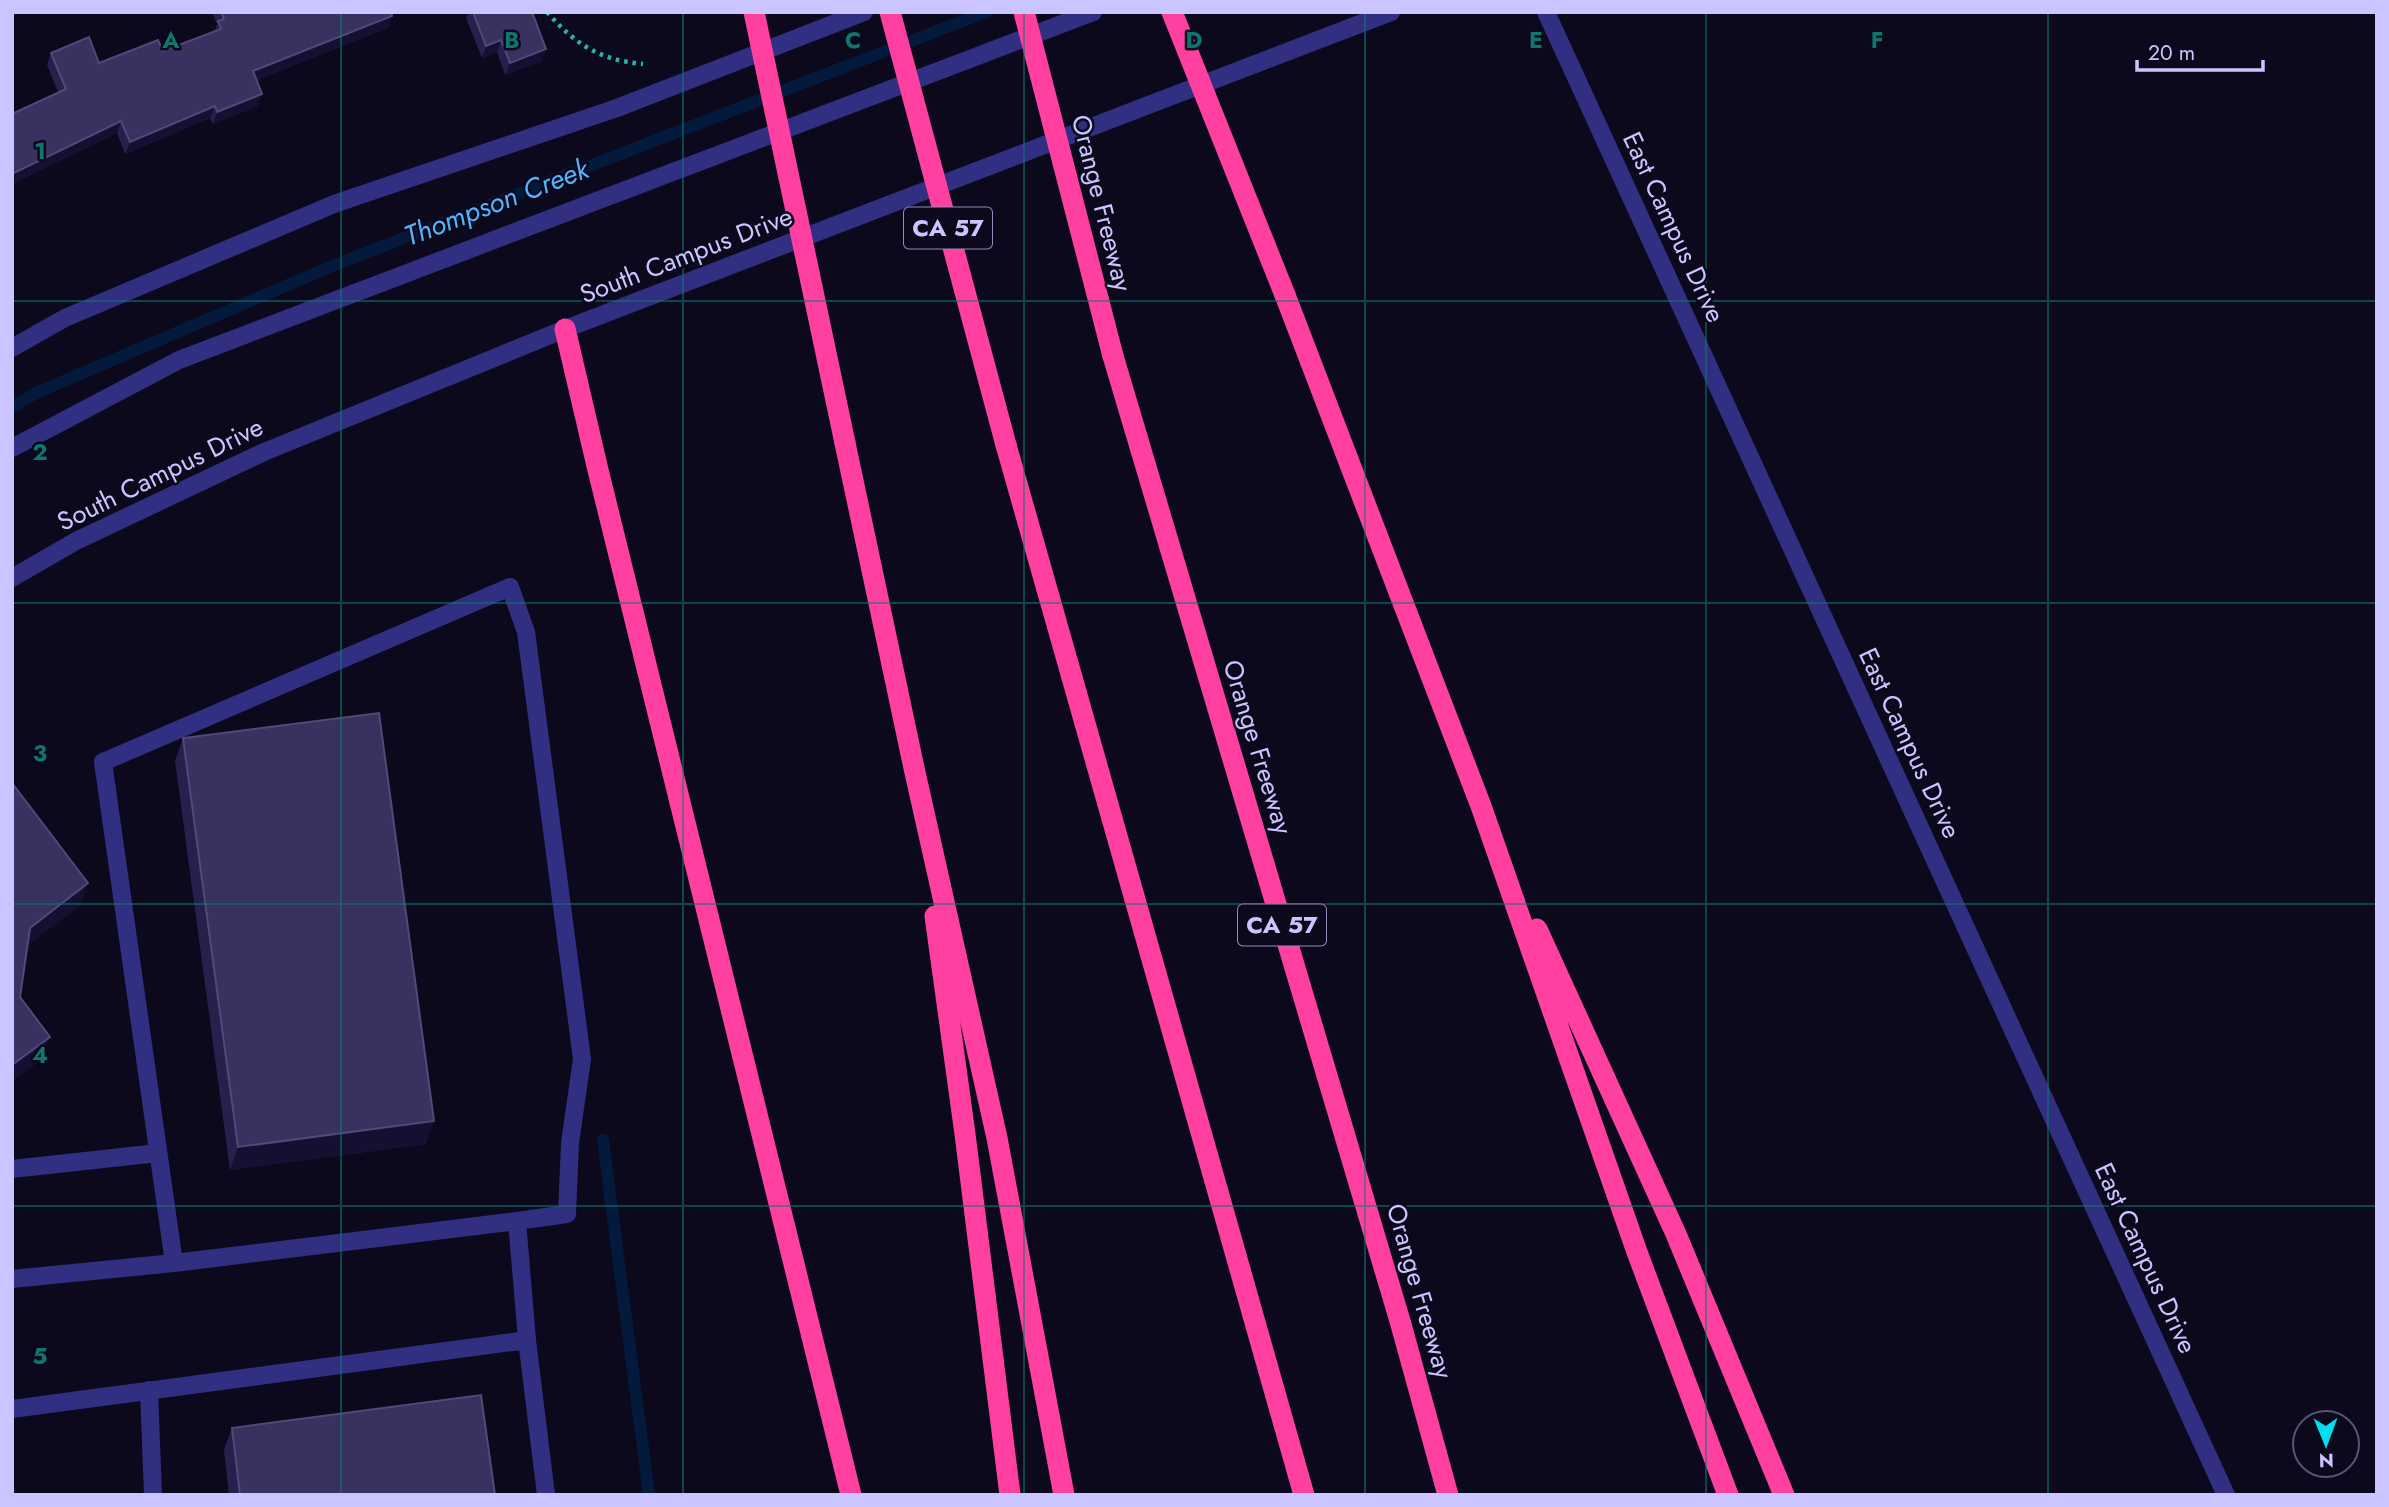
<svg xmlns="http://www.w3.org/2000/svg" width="2389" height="1507" font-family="Jost,sans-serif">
	<rect width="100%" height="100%" fill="#0c091d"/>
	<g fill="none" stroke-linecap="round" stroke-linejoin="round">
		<path stroke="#041a3c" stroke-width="12" d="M 12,407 L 38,392 L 332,266 L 986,12
			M 603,1140 L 649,1495"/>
		<path stroke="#20b8ab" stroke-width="4.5" stroke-dasharray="3.5 5" stroke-linecap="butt" d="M 547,12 C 575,44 599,60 643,64"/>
		<path stroke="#302f81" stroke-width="18" d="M 12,348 L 65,318 L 334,204 L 617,108 L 864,12
			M 12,448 L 179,360 L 1093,12
			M 12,1169 L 158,1153
			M 12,1279 L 174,1263 L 517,1221
			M 527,1340 L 546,1495
			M 149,1390 L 153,1495
			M 12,1409 L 527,1340 L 517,1221 L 567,1214 L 570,1143 L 582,1059 L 526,632 L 510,587 L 103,762 L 174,1263"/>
		<path stroke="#302f81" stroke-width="18" d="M 1546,12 L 2226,1495"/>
		<path stroke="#302f81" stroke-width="18" d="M 12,578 L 76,541 L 264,452 L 565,329 L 1391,12"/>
		<path stroke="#ff40a1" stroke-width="21" d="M 1285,295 L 1481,806 L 1637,1252 L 1728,1495
			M 565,329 L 598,470 L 851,1495
			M 1113,356 L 1400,1321 L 1448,1495
			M 845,443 L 914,768 L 997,1138 L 1064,1495
			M 1006,445 L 1304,1495
			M 935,916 L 965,1134 L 1010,1495
			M 1537,929 L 1676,1234 L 1784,1495"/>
		<path stroke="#ff40a1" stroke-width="21" d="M 754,12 L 845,443
			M 890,12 L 1006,445
			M 1024,12 L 1113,356
			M 1172,12 L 1285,295"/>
	</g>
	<path fill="#27204d" d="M 212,12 L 397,12 L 391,14 L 392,16 L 388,28 L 257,80 L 258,106 L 213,124 L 210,118 L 125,154 L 117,133 L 12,184 L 12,114 L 58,92 L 47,65 L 51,53 L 99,63 L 163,51 L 215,31 L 217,24 Z
		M 469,12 L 532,12 L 542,61 L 505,75 L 497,52 L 482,58 L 466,18 Z
		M 183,738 L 426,1144 L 230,1170 L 175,761 Z
		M 232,1428 L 495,1495 L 229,1495 L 224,1450 Z"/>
	<path fill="#151032" d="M 392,16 L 388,28 L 249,83 L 253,71 Z
		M 501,40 L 497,52 L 482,58 L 486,46 Z
		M 546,49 L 542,61 L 505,75 L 510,63 Z
		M 262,94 L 258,106 L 213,124 L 217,112 Z
		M 215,106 L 210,118 L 125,154 L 130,142 Z
		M 121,121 L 117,133 L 12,184 L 12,174 Z
		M 88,883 L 80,906 L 21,950 L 30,928 Z
		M 50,1037 L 41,1060 L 12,1081 L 12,1065 Z
		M 434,1121 L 426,1144 L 230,1170 L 238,1147 Z"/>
	<path fill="#393260" stroke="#504979" stroke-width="2" d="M 221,12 L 391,12 L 392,16 L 253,71 L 262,94 L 217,112 L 215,106 L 130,142 L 121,121 L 12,174 L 12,114 L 66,89 L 51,53 L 89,37 L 99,63 L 158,40 L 163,51 L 221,29 L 218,21 L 224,19 Z
		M 473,12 L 532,12 L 546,49 L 510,63 L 501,40 L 486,46 Z
		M 379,713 L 434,1121 L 238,1147 L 183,738 Z
		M 12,783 L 88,883 L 30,928 L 20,997 L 50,1037 L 12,1065 Z
		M 481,1395 L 495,1495 L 240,1495 L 232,1428 Z"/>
	<path fill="none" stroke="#0f766e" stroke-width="2" stroke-opacity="0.55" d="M 341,12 L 341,1495M 683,12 L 683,1495M 1024,12 L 1024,1495M 1365,12 L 1365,1495M 1706,12 L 1706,1495M 2048,12 L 2048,1495M 12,301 L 2377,301M 12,603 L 2377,603M 12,904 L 2377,904M 12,1206 L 2377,1206"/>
	<g text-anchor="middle" stroke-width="5" stroke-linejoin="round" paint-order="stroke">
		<g fill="#0c091d" stroke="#918dbb" stroke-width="2">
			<rect x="904" y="207.5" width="88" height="41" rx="5"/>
			<rect x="1238" y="904.5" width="88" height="41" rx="5"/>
		</g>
		<g font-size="24" font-weight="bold" fill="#cac5ff">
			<text x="948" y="236">CA 57</text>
			<text x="1282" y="933">CA 57</text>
		</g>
		<g font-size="26" fill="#cac5ff" stroke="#0c091d">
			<text transform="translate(1102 203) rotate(76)" y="9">Orange Freeway</text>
			<text transform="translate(1674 227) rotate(65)" y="9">East Campus Drive</text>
			<text transform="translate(686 255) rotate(-21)" y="9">South Campus Drive</text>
			<text transform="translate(160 474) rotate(-26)" y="9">South Campus Drive</text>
			<text transform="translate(1910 743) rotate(65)" y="9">East Campus Drive</text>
			<text transform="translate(1258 747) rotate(73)" y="9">Orange Freeway</text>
			<text transform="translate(2146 1258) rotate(65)" y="9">East Campus Drive</text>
			<text transform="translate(1420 1291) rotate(74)" y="9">Orange Freeway</text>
		</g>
		<g font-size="28" font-style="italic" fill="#53b5ff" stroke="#0c091d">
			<text transform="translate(496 202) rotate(-21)" y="10">Thompson Creek</text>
		</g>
	</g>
	<g font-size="23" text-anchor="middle" font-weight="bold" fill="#0f766e" stroke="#0c091d" stroke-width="5" stroke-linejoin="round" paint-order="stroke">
		<text x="171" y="48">A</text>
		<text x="512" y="48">B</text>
		<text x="853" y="48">C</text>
		<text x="1194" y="48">D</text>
		<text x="1536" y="48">E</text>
		<text x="1877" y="48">F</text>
		<text x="40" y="159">1</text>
		<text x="40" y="460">2</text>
		<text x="40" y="761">3</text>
		<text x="40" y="1063">4</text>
		<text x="40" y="1364">5</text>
	</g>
	<rect width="2389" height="1507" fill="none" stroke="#cac5ff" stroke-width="28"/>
	<g transform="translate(2326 1444) rotate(179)"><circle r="33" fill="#0c091d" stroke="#585477" stroke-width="2"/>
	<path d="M0-5L12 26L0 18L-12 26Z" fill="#00dff0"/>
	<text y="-10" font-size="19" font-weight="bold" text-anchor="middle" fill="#cac5ff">N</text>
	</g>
	<path d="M2137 60v10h126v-10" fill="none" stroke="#cac5ff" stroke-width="3.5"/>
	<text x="2148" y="60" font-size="21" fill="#cac5ff" stroke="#0c091d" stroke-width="5" paint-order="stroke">20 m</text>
</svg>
